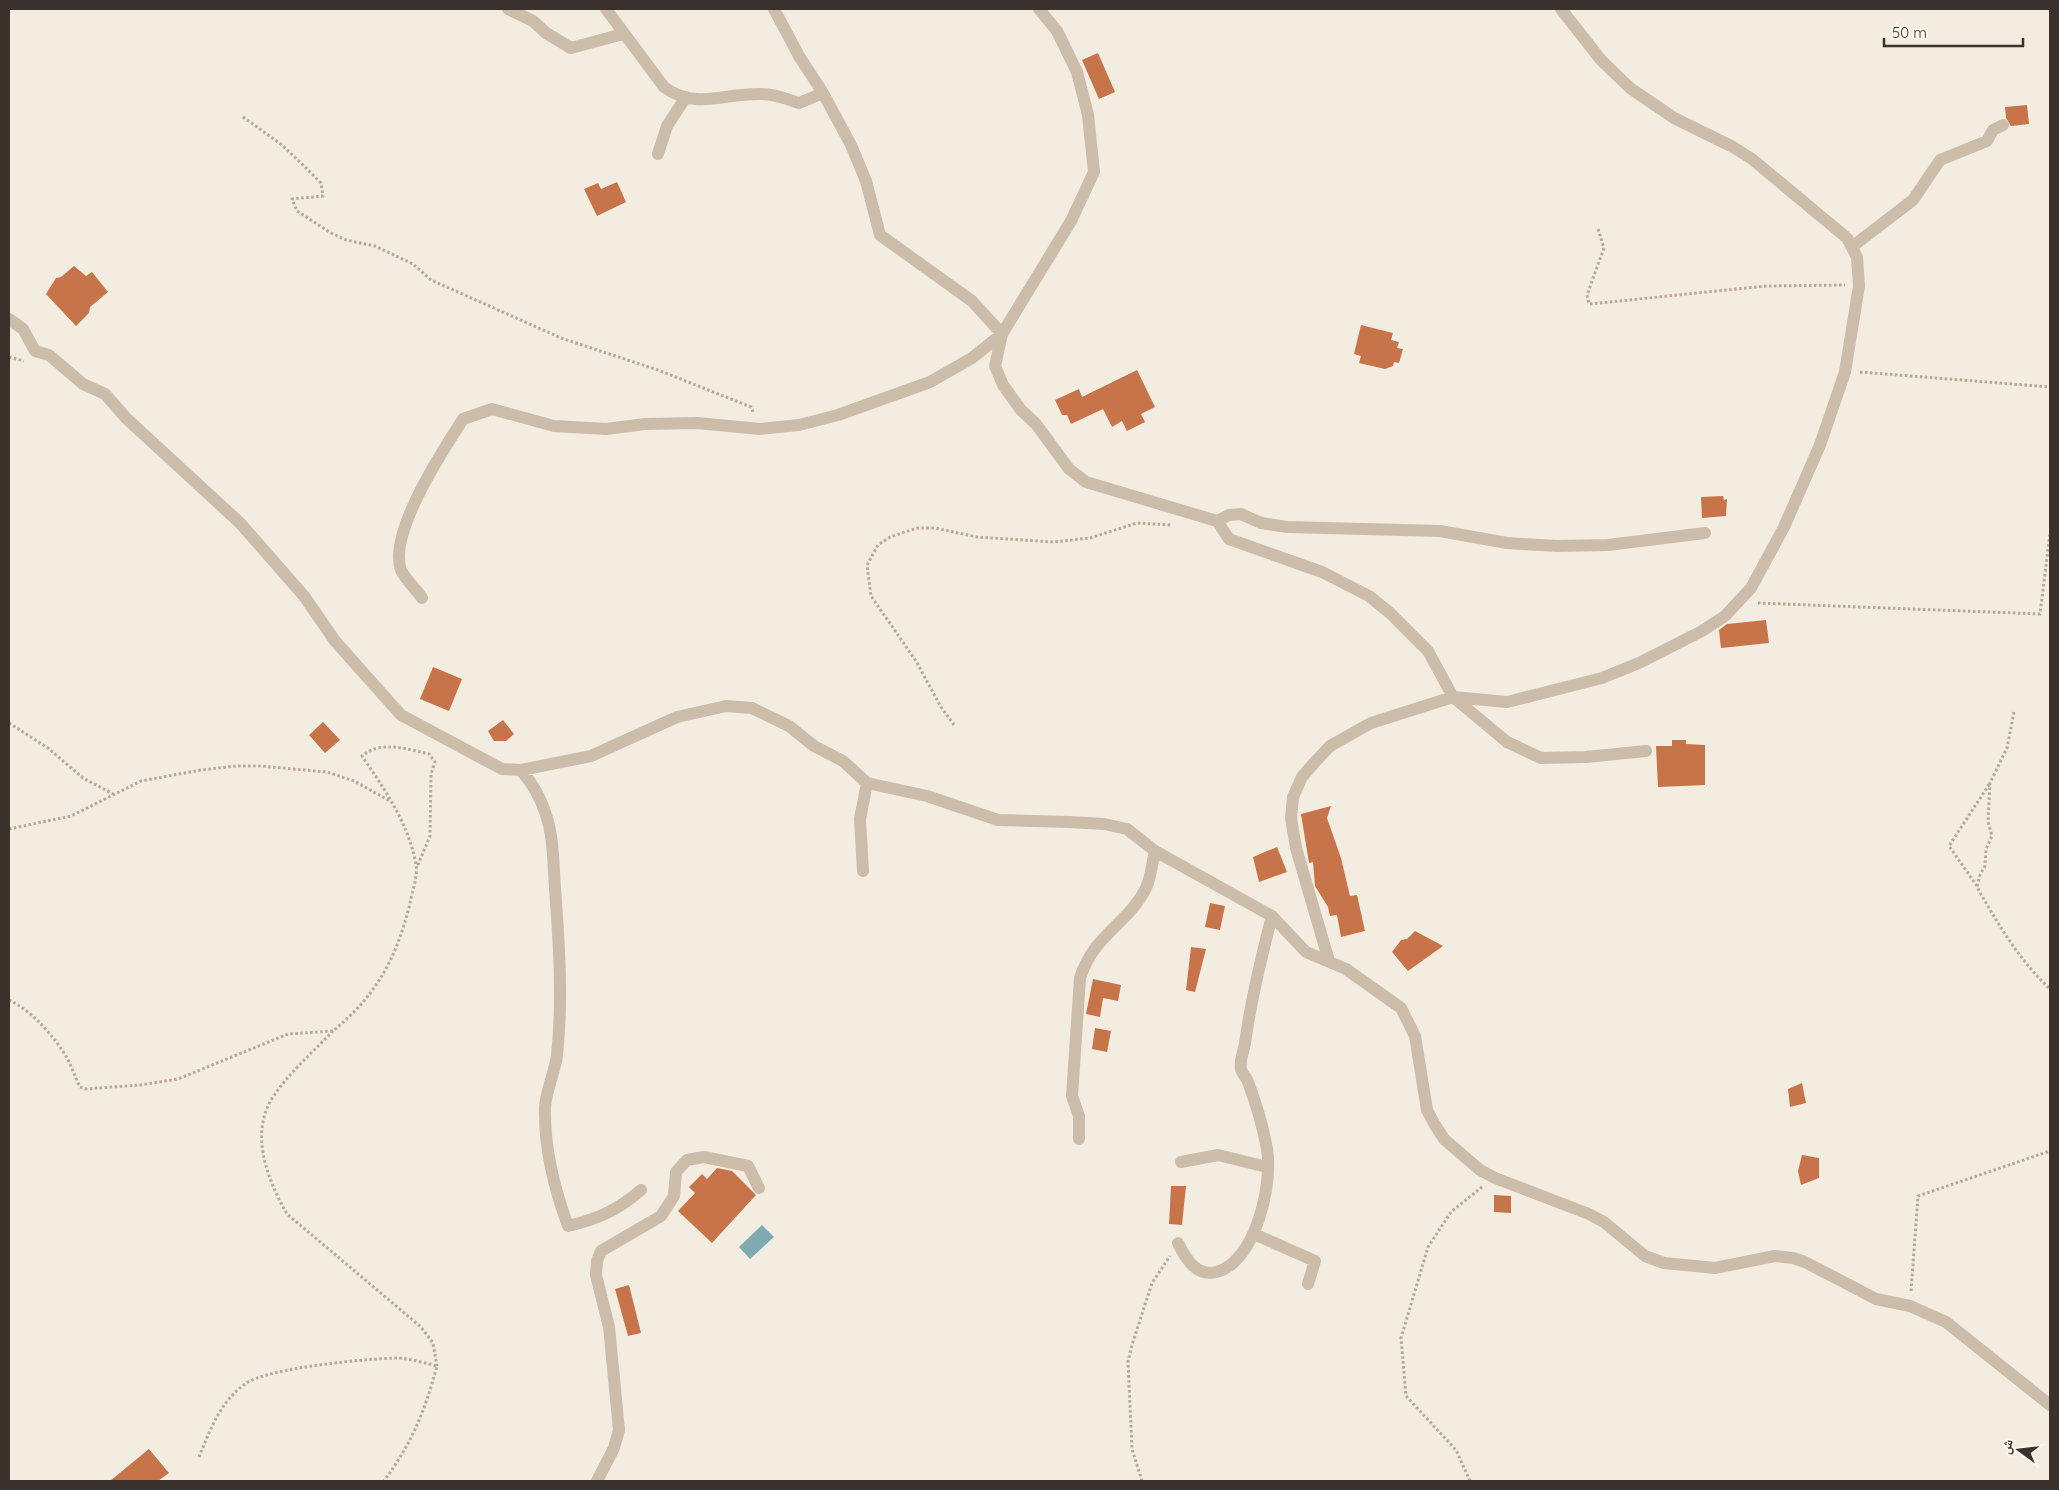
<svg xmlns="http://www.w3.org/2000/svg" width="2059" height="1490" font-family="Quicksand,'Noto Naskh Arabic',sans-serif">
	<rect width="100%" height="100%" fill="#f3ece0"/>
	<path fill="#7eaab1" d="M 762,1225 L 774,1237 L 750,1259 L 739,1247 Z"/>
	<path fill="#c7744a" d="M 1098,53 L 1115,92 L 1099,99 L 1082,60 Z
		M 2027,105 L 2029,124 L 2011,126 L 2006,118 L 2005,107 Z
		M 617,182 L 626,202 L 597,216 L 584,189 L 598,183 L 601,189 Z
		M 74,266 L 86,276 L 92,272 L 108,292 L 90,307 L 89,313 L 76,326 L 46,294 L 56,278 L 61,277 Z
		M 1361,325 L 1393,333 L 1391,340 L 1399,342 L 1397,348 L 1403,349 L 1399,363 L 1394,362 L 1393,366 L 1385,369 L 1359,363 L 1361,356 L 1354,354 Z
		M 1137,370 L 1155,407 L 1141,414 L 1145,422 L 1127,431 L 1122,421 L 1112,427 L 1103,409 L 1071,424 L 1067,415 L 1062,415 L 1055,400 L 1079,389 L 1082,397 Z
		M 1723,496 L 1724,500 L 1727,499 L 1726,516 L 1702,518 L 1701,497 Z
		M 1766,620 L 1769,643 L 1721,648 L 1719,630 L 1727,624 Z
		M 433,667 L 462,679 L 449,711 L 420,699 Z
		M 503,720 L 514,734 L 506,741 L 494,741 L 488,731 Z
		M 323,722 L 340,740 L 325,753 L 309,735 Z
		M 1672,740 L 1686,740 L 1686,744 L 1705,745 L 1705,785 L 1658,787 L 1656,746 L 1672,746 Z
		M 1331,806 L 1327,818 L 1341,858 L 1350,896 L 1357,895 L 1365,931 L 1341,937 L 1337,915 L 1330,916 L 1328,907 L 1315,886 L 1313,862 L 1309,863 L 1301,814 Z
		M 1277,847 L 1287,872 L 1259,882 L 1253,857 Z
		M 1210,903 L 1225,906 L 1220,930 L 1205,927 Z
		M 1415,931 L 1443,946 L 1408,971 L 1392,952 L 1401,940 L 1407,939 Z
		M 1191,947 L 1206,949 L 1195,992 L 1186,990 Z
		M 1093,979 L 1121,985 L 1118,1001 L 1103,998 L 1100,1017 L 1086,1014 Z
		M 1095,1028 L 1111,1031 L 1107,1052 L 1092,1049 Z
		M 1802,1083 L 1806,1103 L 1790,1107 L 1788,1089 Z
		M 1802,1155 L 1819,1158 L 1819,1178 L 1801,1185 L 1798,1171 Z
		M 717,1168 L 732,1171 L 756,1195 L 712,1243 L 678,1211 L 695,1193 L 689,1187 L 702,1174 L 707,1179 Z
		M 1171,1186 L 1186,1186 L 1182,1225 L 1169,1224 Z
		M 1494,1195 L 1511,1196 L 1511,1213 L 1494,1212 Z
		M 629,1285 L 641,1333 L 628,1336 L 615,1289 Z
		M 149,1449 L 169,1473 L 158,1481 L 110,1481 Z"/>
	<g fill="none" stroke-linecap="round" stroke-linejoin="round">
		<path stroke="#b8a795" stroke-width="3" stroke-dasharray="2.5 2.5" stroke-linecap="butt" d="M 243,117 L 282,145 L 303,165 L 321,183 L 323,196 L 292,199 L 297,211 L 331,233 L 346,240 L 375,246 L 413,264 L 431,280 L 561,338 L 658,370 L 751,407 L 754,414
			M 1598,229 L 1604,248 L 1587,295 L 1589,304 L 1767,286 L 1845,285
			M 9,357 L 24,361
			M 1860,372 L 2050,387
			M 1758,603 L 2040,614 L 2050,533
			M 2014,712 L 2007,748 L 1990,783 L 1988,822 L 1992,836 L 1986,849 L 1985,866 L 1980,875 L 1977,887 C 1997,923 2020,961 2050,989
			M 9,723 L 48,748 L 83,778 L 115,795
			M 954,725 L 941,707 L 916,661 L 871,596 L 867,565 L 878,545 L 890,537 L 917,528 L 935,528 L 977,537 L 1053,542 L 1090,538 L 1137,523 L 1171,525
			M 9,829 L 71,816 L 141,781 L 201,770 L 236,766 L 260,766 L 327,772 L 354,781 L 390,801
			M 1977,886 L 1949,846 L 1990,783
			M 9,1000 C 31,1010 55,1037 67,1058 C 72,1067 75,1077 80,1087 L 85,1089 L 140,1085 L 178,1079 L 288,1034 L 333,1031 C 377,995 397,957 410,903 C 412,892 418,876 416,865 C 409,824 385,790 362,756 C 381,740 407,749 429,754 L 435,762 L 431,774 L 430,836 L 417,867
			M 333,1031 C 314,1051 291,1071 275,1094 C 248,1131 267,1179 287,1214 L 421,1327 L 433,1343 L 437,1366
			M 1911,1291 L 1918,1196 L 2050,1151
			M 199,1457 C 210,1430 220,1402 245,1384 C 265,1368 371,1358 399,1358 C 411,1359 425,1363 437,1366 C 424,1413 413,1441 384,1481
			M 1142,1481 L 1132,1449 L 1128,1362 L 1132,1345 L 1152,1283 L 1170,1256
			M 1470,1481 L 1456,1450 L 1406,1396 L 1401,1338 L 1428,1247 L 1451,1212 L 1482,1187"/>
		<path stroke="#ccbdab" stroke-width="12" d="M 508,9 L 533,21 L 546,33 L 571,48 L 623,34
			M 774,9 L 799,56 L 823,93
			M 1039,9 L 1057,31 L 1077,72 L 1088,115 L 1094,172 L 1071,221 L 1002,334 L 995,366 L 1003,385 L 1021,410 L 1036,424 L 1069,469 L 1086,482 L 1217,521 L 1229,539 L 1322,572 L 1369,596 L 1390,613 L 1428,651 L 1453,697 L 1507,742 L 1541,758 L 1586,757 L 1646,751
			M 658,154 L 667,126 L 686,97
			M 1853,246 L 1913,200 L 1940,160 L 1987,141 L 1993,130 L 2003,125
			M 9,319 L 23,329 L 35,351 L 49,355 L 83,384 L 105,394 L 126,418 L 240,523 L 304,596 L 335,641 L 401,715 L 502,769 L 521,770 L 591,756 L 677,717 L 726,706 L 752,708 L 789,726 L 814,746 L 843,761 L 867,783 L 927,796 L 998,820 L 1069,822 L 1104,824 L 1127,829 L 1155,851 L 1272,916 L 1306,952 L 1346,969 L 1401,1008 L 1415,1036 L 1427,1110 L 1435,1125 L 1444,1139 L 1480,1170 L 1495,1178 L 1589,1214 L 1604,1222 L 1645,1256 L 1664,1263 L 1715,1268 L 1775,1256 L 1793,1258 L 1805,1262 L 1876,1299 L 1910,1306 L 1946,1322 L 2050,1405
			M 1217,521 L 1229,515 L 1241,514 L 1261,523 L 1287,527 L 1440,531 L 1507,543 L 1557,546 L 1608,545 L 1705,533
			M 422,598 C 416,589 405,579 401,570 C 388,533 443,450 463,419 L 492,409 L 554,426 L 606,429 L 645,424 L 697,423 L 760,429 L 799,425 L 838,415 L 930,382 L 972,358 L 1002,334 L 972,301 L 880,235 L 866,181 L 851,145 L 823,93 L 799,103 C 787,99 775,94 762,94 C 726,92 697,111 664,87 L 606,9
			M 521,770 C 532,783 540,796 545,812 C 554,836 553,863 555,888 C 559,943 563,1000 557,1055 C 555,1072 546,1090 545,1107 C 544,1147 554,1188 568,1226 C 598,1219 618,1210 641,1190
			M 863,871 L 860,819 L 867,783
			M 1329,961 L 1296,848 L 1291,818 L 1293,797 L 1302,777 L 1314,763 L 1330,746 L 1371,723 L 1453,697 L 1507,702 L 1602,678 L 1639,663 L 1702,631 L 1725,616 L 1751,588 L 1784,527 L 1820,445 L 1845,372 L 1859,286 L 1857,257 L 1847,238 L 1752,159 L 1733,147 L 1674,118 L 1630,88 L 1601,60 L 1561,9
			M 1079,1139 L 1079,1116 L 1072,1096 L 1080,978 C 1094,934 1129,923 1146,888 C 1151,878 1152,863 1155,851
			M 1181,1162 L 1218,1155 L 1267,1167
			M 1254,1234 L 1315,1261 L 1308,1284
			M 1178,1243 C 1186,1259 1196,1277 1217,1272 C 1256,1261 1273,1183 1267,1149 C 1263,1127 1256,1103 1248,1082 C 1247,1078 1242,1074 1241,1069 C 1239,1062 1244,1050 1245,1043 C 1251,1000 1261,958 1272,916
			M 597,1481 L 614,1448 L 619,1430 L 609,1327 L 596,1275 L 597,1261 L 601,1251 L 661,1216 L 674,1196 L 676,1172 L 687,1160 L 704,1157 L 748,1166 L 759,1188"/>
	</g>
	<rect width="2059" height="1490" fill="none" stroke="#3a312a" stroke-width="20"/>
	<g transform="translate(2019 1450) rotate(285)" stroke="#fbf5ec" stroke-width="4" paint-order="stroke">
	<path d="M0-4L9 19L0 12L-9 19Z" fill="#3a312a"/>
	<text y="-8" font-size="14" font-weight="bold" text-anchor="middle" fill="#3a312a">ش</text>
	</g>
	<path d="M1884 38v8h139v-8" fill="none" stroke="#3a312a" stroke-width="2.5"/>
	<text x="1892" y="38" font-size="15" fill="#3a312a" stroke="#fbf5ec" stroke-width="4" paint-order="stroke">50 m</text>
</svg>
